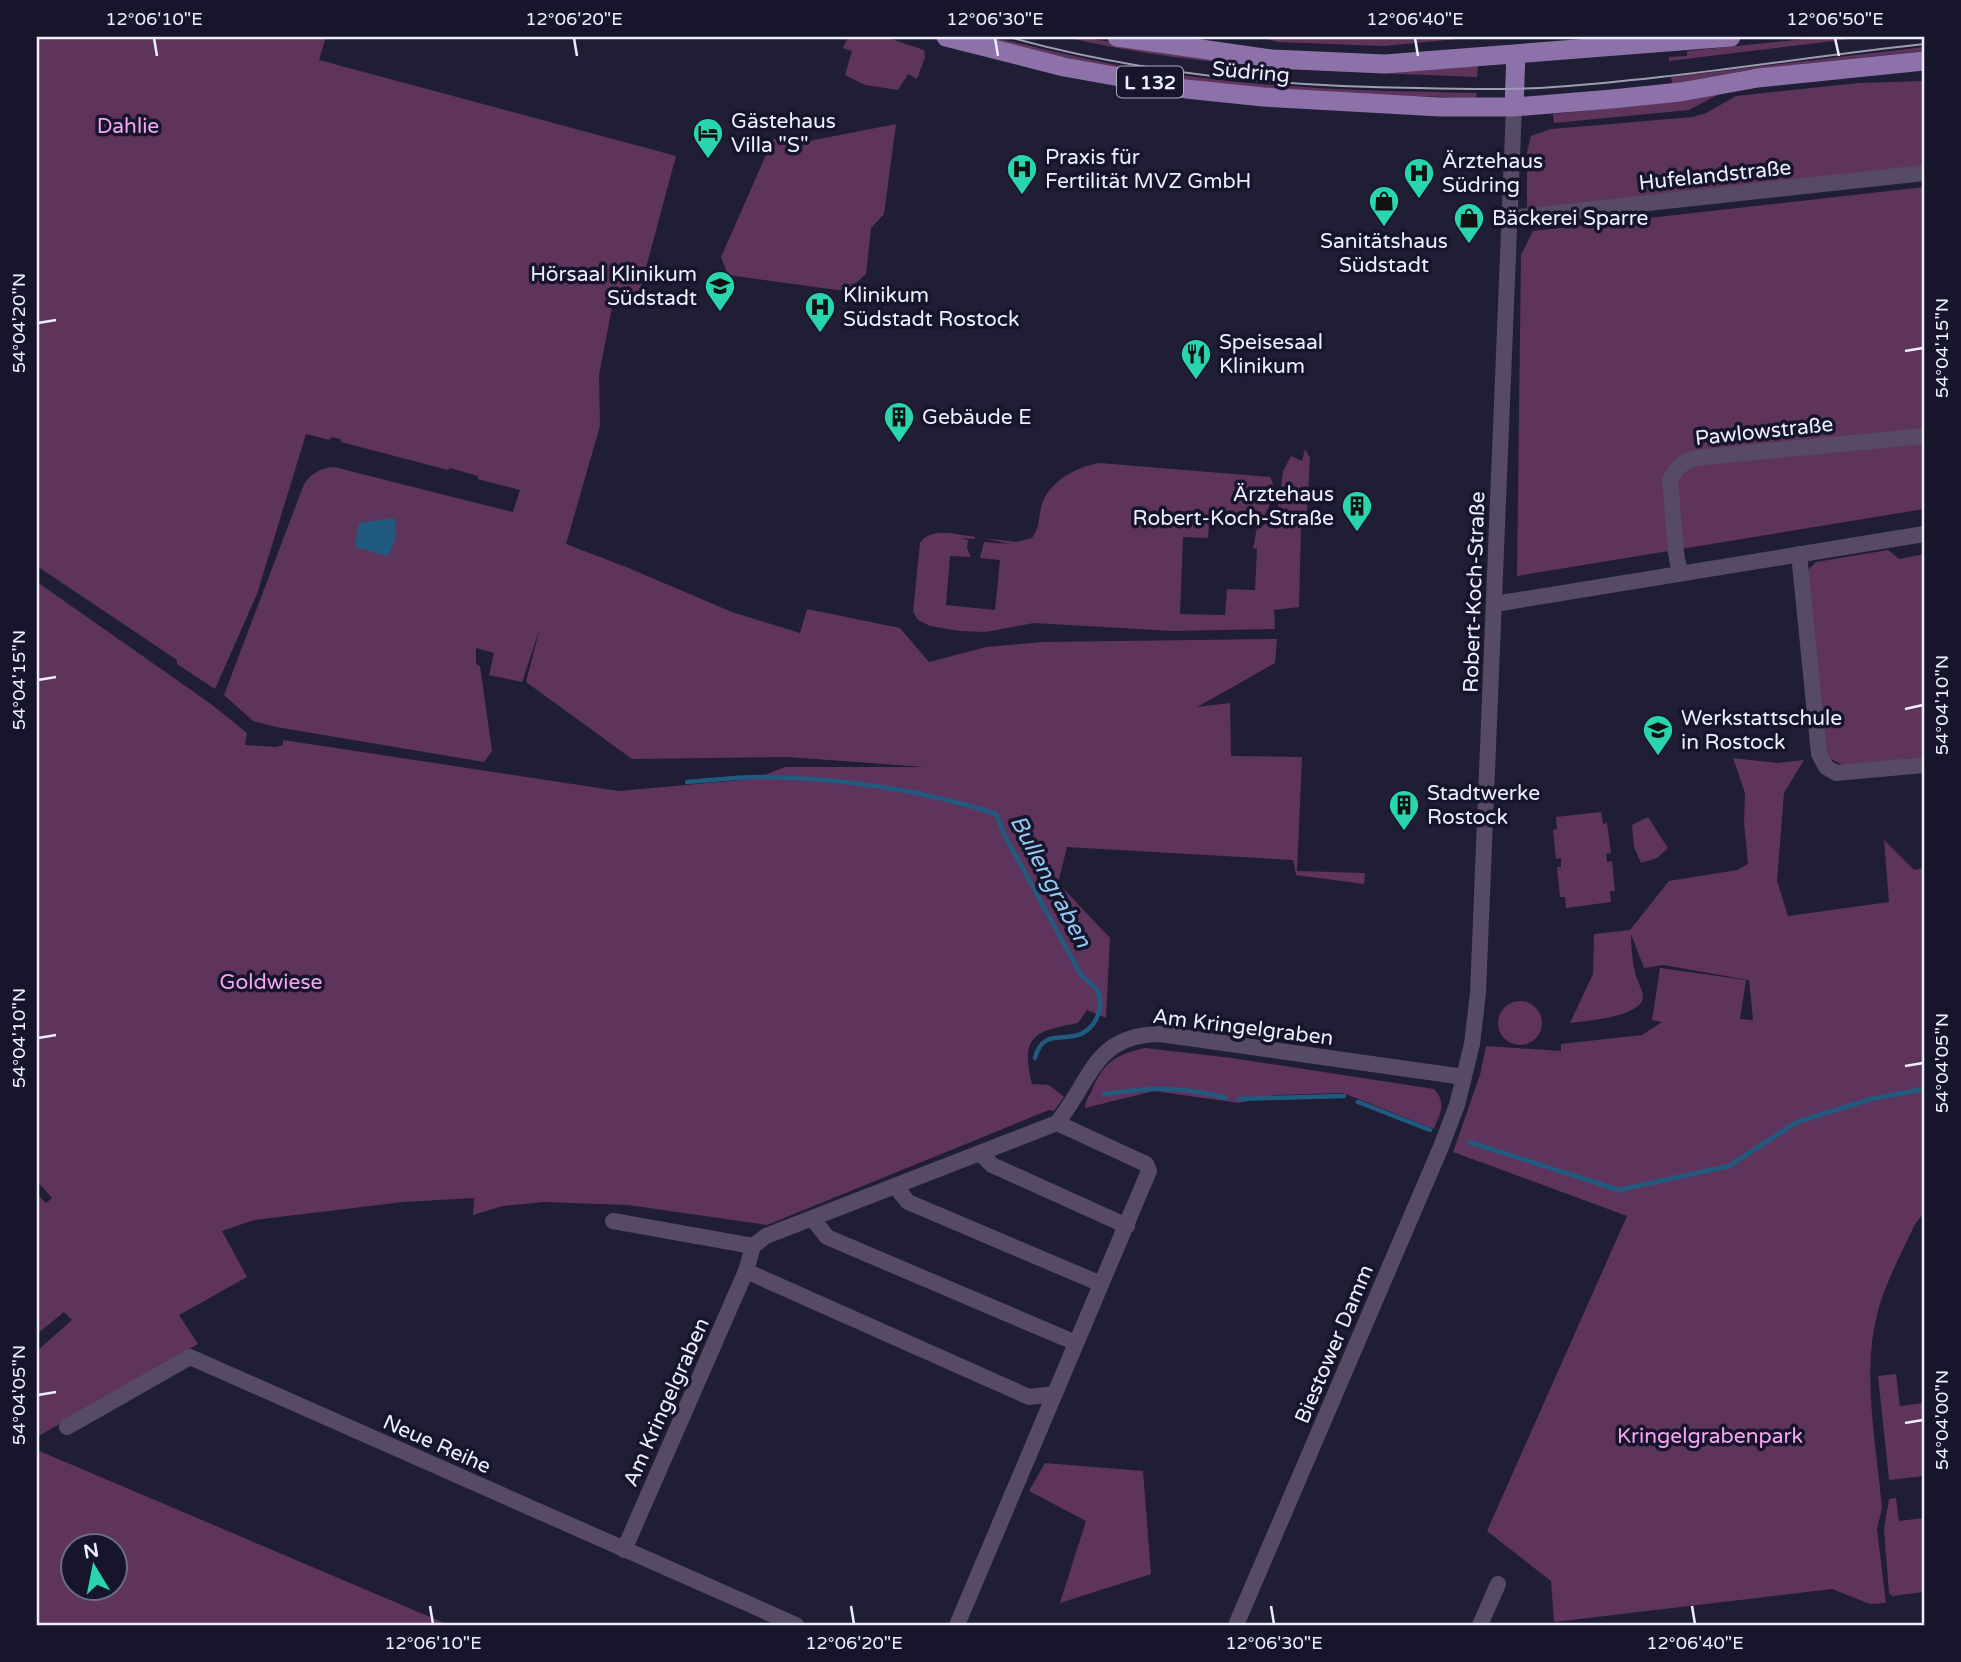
<svg xmlns="http://www.w3.org/2000/svg" width="1961" height="1662" font-family="'Varela Round',sans-serif">
	<rect width="100%" height="100%" fill="#1f1e35"/>
	<path fill="#5e345c" fill-rule="evenodd" d="M 37,37 L 326,37 L 319,60 L 676,156 L 639,294 L 616,287 L 599,375 L 600,426 L 566,544 L 626,567 L 732,612 L 800,633 L 807,609 L 900,628 L 929,662 L 986,647 L 1042,642 L 1277,639 L 1275,663 L 1197,707 L 1230,703 L 1231,756 L 1302,757 L 1297,871 L 1365,873 L 1364,884 L 1296,875 L 1293,860 L 1067,847 L 1058,883 L 1110,938 L 1106,1018 L 1087,1010 L 1078,1023 C 1034,1031 1020,1036 1032,1084 L 1049,1085 L 1064,1097 L 1054,1111 L 1049,1110 L 767,1225 L 628,1205 L 544,1202 L 503,1206 L 473,1215 L 474,1198 L 403,1202 L 254,1220 L 222,1231 L 247,1277 L 179,1315 L 198,1344 L 37,1437 L 37,1351 L 72,1320 L 64,1312 L 37,1334 L 37,1194 L 46,1203 L 52,1198 L 37,1181 L 37,582 L 211,704 L 247,733 L 245,745 L 276,747 L 283,745 L 283,740 L 619,791 L 765,778 L 765,775 L 785,767 L 925,767 L 788,757 L 632,759 L 526,682 L 540,628 L 522,682 L 489,675 L 494,653 L 476,648 L 476,664 L 480,666 L 492,751 L 484,762 L 276,727 L 253,721 L 224,695 L 304,484 C 312,473 320,468 334,467 L 513,512 L 520,490 L 478,479 L 478,476 L 450,468 L 448,470 L 341,442 L 341,439 L 331,437 L 330,440 L 306,434 L 257,594 L 215,689 L 177,664 L 177,660 L 37,566 Z
		M 848,37 L 885,37 L 924,50 L 925,57 L 917,79 L 908,74 L 898,90 L 865,85 L 845,75 L 852,51 L 843,48 Z
		M 973,37 C 1000,37 1025,45 1052,51 C 1090,60 1128,68 1167,73 C 1270,89 1373,91 1477,93 L 1476,98 C 1398,95 1319,94 1241,86 C 1150,77 1062,57 973,37 Z
		M 1065,37 L 1083,37 L 1195,57 L 1478,65 L 1477,77 C 1339,72 1201,69 1065,37 Z
		M 1261,37 L 1478,37 L 1384,46 L 1277,42 Z
		M 1823,37 L 1866,37 L 1669,61 L 1669,57 L 1687,56 L 1687,51 Z
		M 1924,47 L 1924,51 L 1748,70 L 1672,84 L 1671,77 Z
		M 1924,81 L 1924,167 L 1533,210 L 1527,208 L 1527,152 L 1531,136 L 1551,129 L 1693,117 L 1706,113 L 1736,96 L 1859,83 Z
		M 1727,90 L 1689,110 L 1554,123 L 1553,114 L 1644,105 Z
		M 896,124 L 884,214 L 871,228 L 866,274 L 855,284 L 852,292 L 728,275 L 721,257 L 773,139 L 804,142 Z
		M 1924,187 L 1924,509 L 1517,576 L 1521,255 L 1533,231 Z
		M 1305,449 L 1310,458 L 1306,525 L 1301,525 L 1299,607 L 1274,610 L 1275,629 L 1173,631 L 1034,623 L 985,632 L 960,631 L 930,626 L 918,620 L 913,612 L 920,543 C 931,526 957,535 975,537 L 975,539 L 960,538 L 968,540 L 967,548 L 971,557 L 950,556 L 946,605 L 995,610 L 1000,560 L 980,558 L 984,542 L 1010,544 L 983,538 L 1016,542 L 1032,538 C 1041,526 1038,514 1043,501 C 1052,480 1078,466 1100,463 L 1270,477 C 1278,489 1270,504 1264,517 L 1251,521 L 1251,514 L 1210,511 L 1208,538 L 1183,537 L 1180,614 L 1225,615 L 1227,589 L 1255,590 L 1257,549 L 1253,548 L 1257,528 L 1267,523 L 1274,516 L 1279,503 L 1283,471 L 1291,456 L 1302,461 Z
		M 1888,550 L 1899,559 L 1924,554 L 1924,757 L 1842,765 L 1827,757 L 1808,570 L 1816,562 Z
		M 1733,758 L 1778,763 L 1804,760 L 1784,793 L 1777,881 L 1788,916 L 1889,902 L 1884,840 L 1914,870 L 1924,868 L 1924,1213 L 1915,1224 C 1904,1248 1891,1272 1882,1298 C 1859,1362 1876,1441 1882,1508 L 1877,1529 L 1886,1603 L 1870,1604 L 1832,1589 L 1554,1622 L 1551,1581 L 1487,1531 L 1627,1216 L 1453,1152 L 1480,1075 L 1486,1046 L 1561,1051 L 1561,1044 L 1642,1035 L 1662,1022 L 1652,1020 L 1660,968 L 1746,980 L 1740,1019 L 1753,1020 L 1749,980 L 1663,965 L 1644,968 L 1631,934 C 1631,946 1632,960 1635,972 C 1636,980 1643,989 1643,997 C 1642,1017 1585,1021 1570,1023 L 1593,974 L 1594,934 L 1630,930 L 1669,881 L 1737,870 L 1748,864 L 1744,822 L 1745,793 Z
		M 1601,812 L 1603,824 L 1607,823 L 1611,853 L 1606,854 L 1607,862 L 1612,861 L 1615,891 L 1610,891 L 1611,902 L 1566,908 L 1565,897 L 1560,897 L 1557,867 L 1561,867 L 1561,858 L 1556,859 L 1553,830 L 1557,829 L 1556,817 Z
		M 1648,817 L 1668,848 L 1657,858 L 1641,863 L 1634,847 L 1632,825 Z
		M1498 1023a22 22 0 1 1 44 0a22 22 0 1 1-44 0Z
		M 1145,1048 L 1232,1058 L 1434,1089 C 1447,1103 1440,1113 1434,1129 L 1343,1093 L 1275,1095 L 1239,1103 L 1154,1091 L 1085,1108 C 1085,1102 1088,1098 1091,1092 C 1103,1063 1114,1055 1145,1048 Z
		M 1896,1374 L 1900,1406 L 1924,1403 L 1924,1476 L 1889,1480 L 1878,1376 Z
		M 37,1450 L 449,1625 L 37,1625 ZM 116,1546 L 116,1588 L 74,1588 L 74,1546 Z
		M 1045,1463 L 1143,1471 L 1151,1574 L 1060,1603 L 1086,1521 L 1029,1491 Z
		M 1896,1498 L 1899,1521 L 1924,1518 L 1924,1592 L 1892,1596 L 1889,1593 L 1884,1529 L 1889,1499 Z"/>
	<path fill="#205b7f" d="M 395,518 L 396,538 L 388,556 L 355,547 L 359,523 Z"/>
	<g fill="none" stroke-linecap="round" stroke-linejoin="round">
		<path stroke="#205b7f" stroke-width="4.5" d="M 687,782 C 712,780 738,777 763,777 C 839,778 924,790 996,814 L 1005,836 L 1081,975 C 1086,980 1094,985 1097,990 C 1105,1005 1097,1025 1083,1033 C 1063,1043 1043,1028 1035,1058
			M 1104,1094 C 1150,1088 1180,1085 1226,1098
			M 1239,1099 L 1344,1096
			M 1358,1102 L 1430,1130
			M 1469,1142 L 1619,1190 L 1729,1166 L 1797,1122 L 1871,1099 L 1924,1089"/>
		<path stroke="#574a65" stroke-width="16" d="M 1510,218 L 1924,173
			M 1799,554 L 1819,754 L 1826,767 L 1836,773 L 1924,765
			M 1680,574 L 1676,553 L 1670,479 C 1677,468 1682,462 1695,458 L 1924,436
			M 1495,604 L 1924,534
			M 980,1153 L 992,1165 L 1127,1226
			M 895,1186 L 908,1202 L 1101,1284
			M 812,1218 L 827,1237 L 1076,1343
			M 613,1221 L 753,1246
			M 746,1271 L 1029,1397 L 1055,1394
			M 67,1427 L 190,1357 L 796,1625
			M 624,1550 L 746,1271 L 753,1246 L 766,1236 L 1057,1123 C 1092,1079 1094,1035 1160,1034 L 1464,1077
			M 957,1625 L 1149,1171 L 1146,1164 L 1057,1123
			M 1236,1625 L 1441,1147 L 1457,1105 L 1472,1044 L 1478,993 L 1514,107
			M 1480,1625 L 1498,1584"/>
		<path stroke="#8d71a9" stroke-width="19" d="M 946,37 L 1064,67 L 1186,89 L 1263,97 L 1440,107 L 1514,107 L 1612,99 L 1680,92 L 1758,78 L 1924,61
			M 1117,37 L 1272,59 L 1385,64 L 1731,37
			M 1514,107 L 1516,54"/>
		<path stroke="#9d9db0" stroke-width="2" d="M 1009,37 C 1142,74 1281,87 1418,88 C 1459,89 1499,90 1540,88 C 1668,80 1796,58 1924,44"/>
	</g>
	<path fill="none" stroke="#edeefe" stroke-width="2.5" d="M 154,38 L 157,56M 574,38 L 577,56M 995,38 L 998,56M 1415,38 L 1418,56M 1835,38 L 1839,56M 38,323 L 56,320M 1905,351 L 1923,348M 38,680 L 56,677M 1905,709 L 1923,705M 38,1038 L 56,1035M 1905,1066 L 1923,1063M 38,1395 L 56,1392M 1905,1423 L 1923,1420M 430,1606 L 433,1624M 851,1606 L 854,1624M 1271,1606 L 1274,1624M 1692,1606 L 1695,1624"/>
	<defs>
		<g id="hotel-pin" transform="scale(1.575)"><path d="M0 17L-7.5 6A9.5 9.5 0 1 1 7.5 6Z" fill="#28d5ad" stroke="#16152b"/><path d="M-6-4.5h1.5V1H6V5H4.5V3h-9V5H-6ZM-4 0a1.8 1.8 0 1 1 3.6 0ZM.5 0V-2.5h3Q6-2.5 6 0Z" fill="#111"/></g>
		<g id="hospital-pin" transform="scale(1.575)"><path d="M0 17L-7.5 6A9.5 9.5 0 1 1 7.5 6Z" fill="#28d5ad" stroke="#16152b"/><path d="M-5-5h3v3.5h4V-5h3V5h-3V1.5h-4V5h-3Z" fill="#111"/></g>
		<g id="shop-pin" transform="scale(1.575)"><path d="M0 17L-7.5 6A9.5 9.5 0 1 1 7.5 6Z" fill="#28d5ad" stroke="#16152b"/><path d="M-5-2.5h2.3a2.7 3.5 0 0 1 5.4 0H5L5.5 6h-11ZM-1.5-2.5h3a1.5 2.3 0 0 0-3 0Z" fill="#111"/></g>
		<g id="university-pin" transform="scale(1.575)"><path d="M0 17L-7.5 6A9.5 9.5 0 1 1 7.5 6Z" fill="#28d5ad" stroke="#16152b"/><path d="M0-5L7-2L0 1L-7-2ZM-4 1L0 2.5L4 1V4Q0 6-4 4Z" fill="#111"/></g>
		<g id="restaurant-pin" transform="scale(1.575)"><path d="M0 17L-7.5 6A9.5 9.5 0 1 1 7.5 6Z" fill="#28d5ad" stroke="#16152b"/><path d="M-5-6h1v4h1v-4h1v4h1v-4h1v5L-1.5 .5V6h-2V.5L-5-1ZM5-6V6H3V1.5H1.5Q1.5-4 5-6Z" fill="#111"/></g>
		<g id="building-pin" transform="scale(1.575)"><path d="M0 17L-7.5 6A9.5 9.5 0 1 1 7.5 6Z" fill="#28d5ad" stroke="#16152b"/><path d="M-4-6H4V6H1V3H-1V6H-4ZM-2.5-4.3h1.7v1.8h-1.7ZM.8-4.3h1.7v1.8H.8ZM-2.5-1h1.7V.8h-1.7ZM.8-1h1.7V.8H.8Z" fill="#111"/></g>
		<g id="school-pin" transform="scale(1.575)"><path d="M0 17L-7.5 6A9.5 9.5 0 1 1 7.5 6Z" fill="#28d5ad" stroke="#16152b"/><path d="M0-5L7-2L0 1L-7-2ZM-4 1L0 2.5L4 1V4Q0 6-4 4Z" fill="#111"/></g>
	</defs>
	<g fill-rule="evenodd">
		<use href="#hotel-pin" x="708" y="133"/>
		<use href="#hospital-pin" x="1022" y="169"/>
		<use href="#hospital-pin" x="1419" y="173"/>
		<use href="#shop-pin" x="1384" y="201"/>
		<use href="#shop-pin" x="1469" y="218"/>
		<use href="#university-pin" x="720" y="286"/>
		<use href="#hospital-pin" x="820" y="307"/>
		<use href="#restaurant-pin" x="1196" y="354"/>
		<use href="#building-pin" x="899" y="417"/>
		<use href="#building-pin" x="1357" y="506"/>
		<use href="#school-pin" x="1658" y="730"/>
		<use href="#building-pin" x="1404" y="805"/>
	</g>
	<g text-anchor="middle" stroke-width="7" stroke-linejoin="round" paint-order="stroke">
		<rect fill="#16152b" stroke="#acadbf" stroke-width="2" x="1117" y="66.5" width="66" height="31" rx="5"/>
		<g font-size="19" font-weight="bold" fill="#edeefe">
			<text x="1150" y="89">L 132</text>
		</g>
		<g font-size="21" fill="#edeefe" stroke="#16152b">
			<text transform="translate(1251 72) rotate(5)" y="7">Südring</text>
			<text transform="translate(1715 175) rotate(-6)" y="7">Hufelandstraße</text>
			<text transform="translate(1764 431) rotate(-6)" y="7">Pawlowstraße</text>
			<text transform="translate(1474 592) rotate(-88)" y="7">Robert-Koch-Straße</text>
			<text transform="translate(1243 1027) rotate(7)" y="7">Am Kringelgraben</text>
			<text transform="translate(1334 1344) rotate(-67)" y="7">Biestower Damm</text>
			<text transform="translate(666 1402) rotate(-66)" y="7">Am Kringelgraben</text>
			<text transform="translate(437 1444) rotate(24)" y="7">Neue Reihe</text>
		</g>
		<g font-size="21" fill="#edeefe" stroke="#16152b" text-anchor="start">
			<text x="731" y="128">Gästehaus<tspan x="731" dy="24">Villa "S"</tspan></text>
			<text x="1045" y="164">Praxis für<tspan x="1045" dy="24">Fertilität MVZ GmbH</tspan></text>
			<text x="1442" y="168">Ärztehaus<tspan x="1442" dy="24">Südring</tspan></text>
			<text x="1492" y="225">Bäckerei Sparre</text>
			<text x="1384" y="248" text-anchor="middle">Sanitätshaus<tspan x="1384" dy="24">Südstadt</tspan></text>
			<text x="697" y="281" text-anchor="end">Hörsaal Klinikum<tspan x="697" dy="24">Südstadt</tspan></text>
			<text x="843" y="302">Klinikum<tspan x="843" dy="24">Südstadt Rostock</tspan></text>
			<text x="1219" y="349">Speisesaal<tspan x="1219" dy="24">Klinikum</tspan></text>
			<text x="922" y="424">Gebäude E</text>
			<text x="1334" y="501" text-anchor="end">Ärztehaus<tspan x="1334" dy="24">Robert-Koch-Straße</tspan></text>
			<text x="1681" y="725">Werkstattschule<tspan x="1681" dy="24">in Rostock</tspan></text>
			<text x="1427" y="800">Stadtwerke<tspan x="1427" dy="24">Rostock</tspan></text>
		</g>
		<g font-size="21" fill="#f7a6f1" stroke="#16152b">
			<text x="128" y="133">Dahlie</text>
			<text x="271" y="989">Goldwiese</text>
			<text x="1710" y="1443">Kringelgrabenpark</text>
		</g>
		<g font-size="23" font-style="italic" fill="#91c9f1" stroke="#16152b">
			<text transform="translate(1051 881) rotate(62)" y="8">Bullengraben</text>
		</g>
	</g>
	<rect width="1961" height="1662" fill="none" stroke="#16152b" stroke-width="77"/>
	<g transform="translate(94 1567) rotate(350)"><circle r="33" fill="#16152b" stroke="#6c6c7f" stroke-width="2"/>
	<path d="M0-5L12 26L0 18L-12 26Z" fill="#28d5ad"/>
	<text y="-10" font-size="19" font-weight="bold" text-anchor="middle" fill="#edeefe">N</text>
	</g>
	<rect x="38" y="38" width="1885" height="1586" fill="none" stroke="#edeefe" stroke-width="2.5"/>
	<g font-size="18" text-anchor="middle" fill="#edeefe">
		<text x="154" y="25">12°06'10"E</text>
		<text x="574" y="25">12°06'20"E</text>
		<text x="995" y="25">12°06'30"E</text>
		<text x="1415" y="25">12°06'40"E</text>
		<text x="1835" y="25">12°06'50"E</text>
		<text transform="translate(19 323) rotate(-90)" y="6">54°04'20"N</text>
		<text transform="translate(1942 348) rotate(-90)" y="6">54°04'15"N</text>
		<text transform="translate(19 680) rotate(-90)" y="6">54°04'15"N</text>
		<text transform="translate(1942 705) rotate(-90)" y="6">54°04'10"N</text>
		<text transform="translate(19 1038) rotate(-90)" y="6">54°04'10"N</text>
		<text transform="translate(1942 1063) rotate(-90)" y="6">54°04'05"N</text>
		<text transform="translate(19 1395) rotate(-90)" y="6">54°04'05"N</text>
		<text transform="translate(1942 1420) rotate(-90)" y="6">54°04'00"N</text>
		<text x="433" y="1649">12°06'10"E</text>
		<text x="854" y="1649">12°06'20"E</text>
		<text x="1274" y="1649">12°06'30"E</text>
		<text x="1695" y="1649">12°06'40"E</text>
	</g>
</svg>
